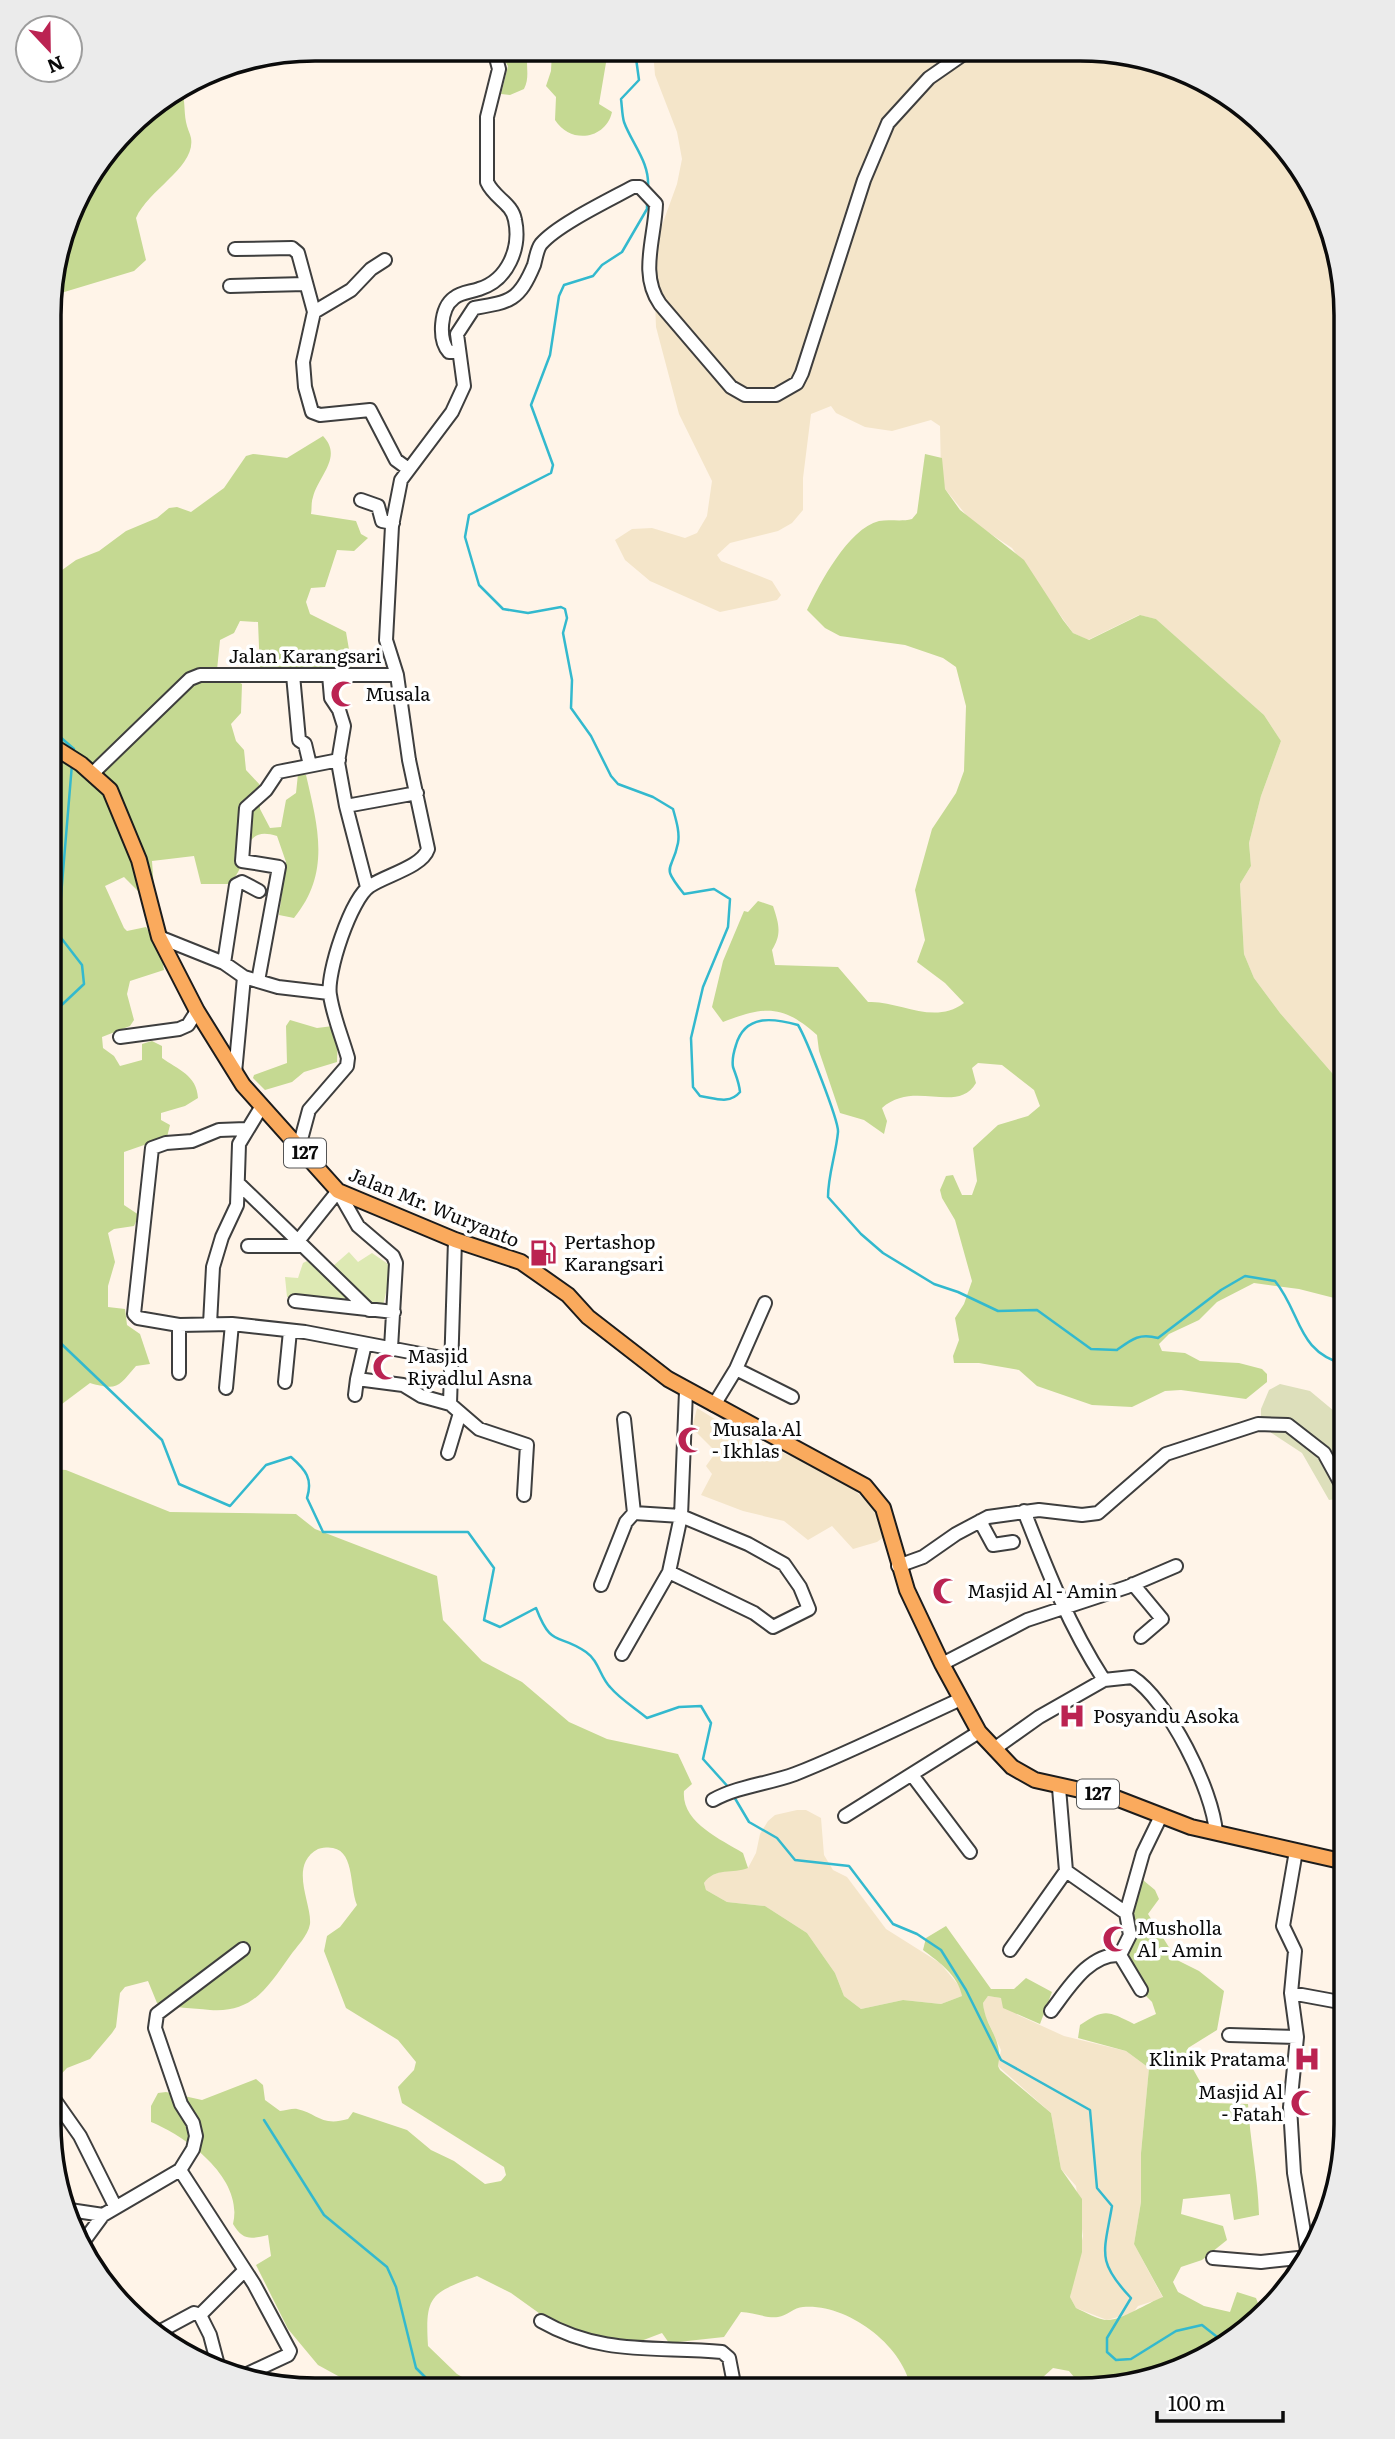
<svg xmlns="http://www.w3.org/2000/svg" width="1395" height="2439" font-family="Literata,serif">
	<rect width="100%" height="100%" fill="#fff4e8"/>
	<path fill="#f4e5c9" d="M 653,51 L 1131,54 L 1197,76 L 1255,115 L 1301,167 L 1332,230 L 1346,316 L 1346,1089 L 1280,1013 L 1254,978 L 1244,954 L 1240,884 L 1251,866 L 1249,843 L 1261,796 L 1281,741 L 1264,715 L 1156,619 L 1139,615 L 1088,640 L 1073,633 L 1012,548 L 971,521 L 945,489 L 941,474 L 940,426 L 931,420 L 892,431 L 865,427 L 836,413 L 831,406 L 811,414 L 803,478 L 803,510 L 792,523 L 778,531 L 730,543 L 717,555 L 721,561 L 772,581 L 781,595 L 777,600 L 720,612 L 650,581 L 625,560 L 615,540 L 632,529 L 652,528 L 685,538 L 697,533 L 707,516 L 712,481 L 679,414 L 656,327 L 653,250 L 677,184 L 682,159 L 677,132 L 655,75 Z
		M 697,1408 L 739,1434 L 840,1477 L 875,1509 L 885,1536 L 877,1542 L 853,1549 L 832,1526 L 808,1540 L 784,1521 L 743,1511 L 701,1495 L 712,1474 L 706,1466 L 716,1452 L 692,1428 Z
		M 797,1810 L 806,1810 L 821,1818 L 824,1855 L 833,1870 L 847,1877 L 886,1929 L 940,1963 L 960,1987 L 962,1996 L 941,2004 L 903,2000 L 861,2009 L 844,1996 L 835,1973 L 807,1933 L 765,1906 L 727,1902 L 706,1890 L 704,1883 L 708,1877 L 725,1870 L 748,1868 L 756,1853 L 760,1834 L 768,1821 L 775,1815 Z
		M 988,1996 L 1001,1998 L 1018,2015 L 1064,2036 L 1126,2051 L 1149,2068 L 1141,2153 L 1141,2202 L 1134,2244 L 1163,2298 L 1138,2306 L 1133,2313 L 1107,2320 L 1076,2308 L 1070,2297 L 1083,2236 L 1076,2186 L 1061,2169 L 1051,2113 L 998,2066 L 1001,2050 L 984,2013 L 983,2003 Z"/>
	<path fill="#dde9b3" d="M 349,1252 L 358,1262 L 372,1253 L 388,1264 L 389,1279 L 383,1306 C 373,1305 360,1298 349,1299 C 330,1301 307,1297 287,1297 L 285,1277 L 298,1278 L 303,1263 L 307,1261 L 324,1274 Z"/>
	<path fill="#c5d992" d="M 498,50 L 529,50 C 524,63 531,76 524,89 L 510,95 L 501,94 L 508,66 Z
		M 552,50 L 608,51 L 599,104 L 612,112 C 606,139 571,145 555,120 L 556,97 L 546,86 L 551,71 Z
		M 182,89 C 185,100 184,111 186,122 C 187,128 190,133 191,138 C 196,167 149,189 136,218 L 146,260 L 134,271 L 51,296 L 51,281 L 77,197 L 140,115 Z
		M 323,436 C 343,457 319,475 313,497 C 311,502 312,509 311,514 L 356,521 L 361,534 L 368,538 L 354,551 L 337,550 L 325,587 L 311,588 L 306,602 L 310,614 L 346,632 L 352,667 L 312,672 L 260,672 L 258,622 L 240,621 L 234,633 L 220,640 L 217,670 L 242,684 L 241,713 L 231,724 L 236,741 L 244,750 L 246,770 L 260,785 L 260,809 L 270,828 L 281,827 L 286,800 L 296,793 L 298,774 L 306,775 C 318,827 331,873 294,918 L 279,915 L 286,862 L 277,836 C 238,823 252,867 228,884 L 201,884 L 194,856 L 152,861 L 155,905 L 144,909 L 138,891 L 124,877 L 105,886 L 124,928 L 127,931 L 146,927 L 161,953 L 164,970 L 130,981 L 127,994 L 134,1020 L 130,1026 L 102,1037 L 103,1048 L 114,1056 L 120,1066 L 142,1060 L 142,1044 L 152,1041 L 162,1046 L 162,1058 C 177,1069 197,1075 198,1098 L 185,1106 L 161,1113 L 161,1120 L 170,1125 L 167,1137 L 124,1152 L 124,1205 L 139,1215 L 134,1226 L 114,1229 L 108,1233 L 115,1262 L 108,1286 L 108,1307 L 125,1309 L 127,1325 L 140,1334 L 150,1364 L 136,1366 C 118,1387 118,1391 90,1383 L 50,1413 L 51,578 L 76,560 L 99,551 L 126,531 L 157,518 L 169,508 L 177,507 L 191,512 L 224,488 L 246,456 L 253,454 L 287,458 Z
		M 925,454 L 942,458 L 945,489 L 960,510 L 1024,560 L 1063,620 L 1073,633 L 1089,640 L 1140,615 L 1156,619 L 1264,715 L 1281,741 L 1261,796 L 1249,843 L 1251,866 L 1240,884 L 1244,954 L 1254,978 L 1280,1013 L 1346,1089 L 1346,1301 L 1299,1289 L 1254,1283 L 1217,1302 L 1199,1320 L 1169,1334 L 1159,1344 L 1162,1351 L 1185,1353 L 1200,1361 L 1239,1363 L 1262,1369 L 1267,1374 L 1267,1382 L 1246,1399 L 1181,1390 L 1165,1391 L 1132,1407 L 1092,1405 L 1037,1386 L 1019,1370 L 979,1363 L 954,1363 L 953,1356 L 959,1340 L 955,1318 L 964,1304 L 972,1281 L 955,1220 L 942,1198 L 940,1190 L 946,1176 L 953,1175 L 962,1195 L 972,1195 L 977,1181 L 973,1148 L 998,1125 L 1028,1116 L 1040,1106 L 1034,1090 L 1002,1065 L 978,1063 L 972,1068 L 976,1083 C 957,1115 914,1079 882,1108 L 887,1121 L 884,1134 L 864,1120 L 840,1113 L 819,1051 L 817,1035 C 782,1004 765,1006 723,1022 L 712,1007 L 723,961 L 744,911 L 748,912 L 758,901 L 773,906 C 779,924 782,934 772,950 L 775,965 L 838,967 L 868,1002 C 899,1000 933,1026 964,1003 L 945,983 L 917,962 L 925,940 L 915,890 L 932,829 L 956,793 L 964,771 L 966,706 L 956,667 L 943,658 L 905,645 L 840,636 L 825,628 L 807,610 C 820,583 848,529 879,521 C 890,519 901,522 912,519 L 917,513 Z
		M 290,1020 L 317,1028 L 333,1026 L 338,1034 L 337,1062 L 304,1072 L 292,1082 L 265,1090 L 253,1078 L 254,1075 L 287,1063 L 286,1026 Z
		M 50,1469 L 66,1470 L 170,1512 L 296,1514 L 315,1529 L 437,1576 L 443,1620 L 482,1661 L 522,1682 L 569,1722 L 607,1739 L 678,1754 L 692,1784 L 684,1791 C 681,1822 720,1839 743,1853 L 748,1868 C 733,1874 715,1867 704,1883 L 706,1890 L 727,1902 L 765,1906 L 807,1933 L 835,1973 L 844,1996 L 861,2009 L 903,2000 L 941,2004 L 962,1996 C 958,1975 939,1962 923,1950 L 926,1938 L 946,1926 L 991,1989 L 1014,1989 L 1026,1978 L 1052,1992 L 1040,2024 L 1003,2008 L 1001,1998 L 988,1996 L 983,2003 C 985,2028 1004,2039 998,2066 L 1000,2070 L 1051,2113 L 1061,2169 L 1082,2199 L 1082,2252 L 1070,2297 L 1076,2308 C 1085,2312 1098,2320 1108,2320 C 1122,2320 1147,2303 1163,2297 L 1134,2244 L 1141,2202 L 1141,2153 L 1149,2068 L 1126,2051 L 1078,2038 L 1080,2025 C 1105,2008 1108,2011 1134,2024 L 1156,2014 L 1152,2002 L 1129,1979 L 1127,1955 L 1138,1881 L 1143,1880 L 1155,1890 L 1159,1899 L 1148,1914 L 1177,1960 L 1199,1971 L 1224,1991 L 1217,2030 L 1188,2048 L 1188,2060 L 1212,2103 L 1248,2104 C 1250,2141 1258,2177 1259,2215 L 1234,2220 L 1230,2194 L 1183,2199 L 1181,2214 L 1223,2226 L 1227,2240 L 1202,2260 L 1181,2267 L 1173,2282 L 1178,2292 L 1204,2306 L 1230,2312 L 1237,2292 L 1256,2298 L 1262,2314 L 1241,2335 L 1165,2376 L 1084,2389 L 1069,2371 L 1053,2368 L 1042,2378 L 1041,2390 L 911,2390 C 905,2346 847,2303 803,2307 C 794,2307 787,2316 778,2317 C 768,2319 753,2312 741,2312 L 724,2337 L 669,2343 L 662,2333 L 633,2344 L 590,2335 L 550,2321 L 511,2293 L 477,2276 C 430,2293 425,2296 428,2346 L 457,2374 L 481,2388 L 384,2388 L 363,2379 L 349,2382 L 318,2365 L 288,2329 L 256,2265 L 271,2256 L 268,2235 C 251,2239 243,2241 233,2224 C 244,2179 188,2137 151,2122 L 151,2106 L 158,2093 L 166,2092 L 202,2100 L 256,2079 L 263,2085 L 265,2100 L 280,2111 C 285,2111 293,2108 297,2109 C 317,2113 321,2127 348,2119 L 353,2112 L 407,2130 L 431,2150 L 454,2161 L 485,2184 L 501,2181 L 506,2175 L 504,2167 L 402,2103 L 398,2087 L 414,2070 L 416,2062 L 398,2040 L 346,2008 L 324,1951 L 327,1936 L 340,1927 L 357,1905 C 348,1883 357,1839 318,1849 C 288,1865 312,1904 310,1924 C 308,1936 296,1947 290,1956 C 267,1988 253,2013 210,2010 C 191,2008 176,2008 157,2003 L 148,1981 L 125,1987 L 120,1993 L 116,2027 L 112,2033 L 90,2059 L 67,2068 L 49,2087 Z"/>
	<path fill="#dddfbb" d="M 1280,1384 L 1310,1391 L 1346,1421 L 1346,1498 L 1329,1500 L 1302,1453 L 1261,1426 L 1261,1409 L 1269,1390 Z"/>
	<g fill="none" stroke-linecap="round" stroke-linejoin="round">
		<path stroke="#33b9ce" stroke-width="2.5" d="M 635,51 L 639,80 L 621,99 C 622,106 622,115 624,122 C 632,144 650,162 648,188
			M 647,202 L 647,209 L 622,252 L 602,265 L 593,276 L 564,285 L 559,296 L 550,355 L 531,405 L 553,465 L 551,473 L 469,515 L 465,537 L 479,585 L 503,609 L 528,613 L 561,607 L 565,609 L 567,618 L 563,633 L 572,680 L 571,708 L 591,736 L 611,776 L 618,784 L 653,797 L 673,809 C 676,820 680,832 678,843 C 672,873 660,864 684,894 L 714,889 L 730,899 L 728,927 L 703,987 L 691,1038 L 693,1087 L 700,1096 C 715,1098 729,1105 740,1092 C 739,1082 736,1076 733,1067 C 732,1061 734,1051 736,1045 C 745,1014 773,1018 798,1025 C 806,1038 839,1121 838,1132 C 836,1154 828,1175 828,1197 L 861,1234 L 883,1253 L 934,1284 L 958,1292 L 998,1311 L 1037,1310 L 1091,1349 L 1117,1350 C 1132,1339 1139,1333 1158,1338 L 1221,1290 L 1245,1276 L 1275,1281 C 1302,1314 1296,1352 1346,1365
			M 51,729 L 74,749 L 73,753
			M 50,1016 L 84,984 L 82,965 L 55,930 L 60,908 L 72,764
			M 50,1333 L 162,1440 L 179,1484 L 230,1506 L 266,1465 L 291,1457 C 306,1470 313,1479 307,1498 L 323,1532 L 468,1532 L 494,1568 L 484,1620 L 500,1627 L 536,1608 C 552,1649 557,1632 586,1652 C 599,1661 600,1677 610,1687 C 620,1699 635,1708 647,1718 L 679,1707 L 701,1706 L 711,1723 L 703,1759 L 730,1789
			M 733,1795 L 749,1822 L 777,1838 L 795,1860 L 849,1866 L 893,1924 L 917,1934 L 941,1950 L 966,1990 L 1001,2060 L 1090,2110 L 1097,2188 L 1112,2206 C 1104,2253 1096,2261 1131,2298 L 1107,2338 L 1107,2352 L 1116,2360 L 1131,2359 L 1176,2331 L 1202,2325 L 1226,2344
			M 264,2120 L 324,2215 L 387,2267 L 396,2287 L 416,2368 L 436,2388"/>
		<g stroke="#3e3e3e" stroke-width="16">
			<path id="minor" d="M 235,249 L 292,248 L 298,253 L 314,312 L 303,362 L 305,387 L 312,412 L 320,415 L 370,410 L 396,460 L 407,468
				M 230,286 L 306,284
				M 314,312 L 351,290 L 371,269 L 385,260
				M 457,352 L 449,352 C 438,340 440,308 454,298 C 461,292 471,292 479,289 C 508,280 521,248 515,220 C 512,203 494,198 487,182 L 487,117 L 499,69 L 495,54 L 488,50
				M 361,500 L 378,506 L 382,521 L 393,523
				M 293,675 L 299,740 L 305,744 L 310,765
				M 329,675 L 331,698 L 339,710 L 344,726 L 338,762 L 346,806 L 367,887
				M 93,773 L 190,679 L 200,675 L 397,675
				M 346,806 L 417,793
				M 159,937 L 224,963 L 244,977 L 278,987 L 329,993
				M 224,963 L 236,885 L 242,882 L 259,891
				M 258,981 L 279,867 L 242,861 L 246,808 L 266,790 L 278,772 L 339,760
				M 120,1037 L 179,1029 L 188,1025 L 197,1011
				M 235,1073 L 244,977
				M 246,1129 L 219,1130 L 192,1141 L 166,1143 L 152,1148 L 134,1314 L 138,1318 L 179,1325 L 232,1324 L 305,1332 L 452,1360
				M 299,1147 L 309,1110 L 347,1066 L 348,1058 C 342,1037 333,1016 330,995 C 326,974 351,898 370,886 C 386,875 422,867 428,849 L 409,760 L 397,675 L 386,640 L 392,526 L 401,480 L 452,412 L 464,386 L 457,334 L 474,308 C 510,302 519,301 534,265 C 536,258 537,249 541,244 C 557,225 609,200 633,187 L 640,187 L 656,204 C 655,238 639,274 660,304 L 731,387 L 745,395 L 776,395 L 797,383 L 802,373 L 864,180 L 888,123 L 929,78 L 965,53
				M 238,1183 L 297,1240
				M 455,1240 L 450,1404 L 479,1429 L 527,1445 L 524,1495
				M 248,1246 L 301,1246
				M 295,1301 L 394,1312
				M 369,1310 L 298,1241 L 338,1191 L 358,1226 L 393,1256 L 396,1263 L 391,1348
				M 210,1324 L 213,1267 L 222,1237 L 237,1205 L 239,1144 L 262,1106
				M 365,1344 L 357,1379 L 403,1385 L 421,1396 L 450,1404
				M 736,1369 L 792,1397
				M 179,1373 L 179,1325
				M 285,1382 L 290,1331
				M 226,1388 L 232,1324
				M 355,1395 L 357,1379
				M 714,1405 L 736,1369 L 765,1303
				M 448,1453 L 460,1413
				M 1024,1511 C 1047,1570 1069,1626 1104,1680 L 1132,1677 C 1168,1700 1213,1790 1216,1833
				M 634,1513 L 681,1516 L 748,1544 L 784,1564 L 800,1587 L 809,1609 L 773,1627 L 754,1613 L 669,1572
				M 980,1521 L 993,1545 L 1013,1542
				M 898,1566 L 923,1557 L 956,1534 L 988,1517 L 1039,1510 L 1082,1515 L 1098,1513 L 1166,1454 L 1258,1424 L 1288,1425 L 1324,1453 L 1341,1484
				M 1133,1584 L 1162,1619 L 1141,1637
				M 601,1585 L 626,1522 L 634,1513 L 624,1419
				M 622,1654 L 669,1572 L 681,1516 L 686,1391
				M 942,1664 L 1027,1620 L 1127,1587 L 1176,1566
				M 994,1749 L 1039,1717 L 1104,1680
				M 912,1775 L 970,1852
				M 1059,1788 L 1066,1871 L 1126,1913 L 1130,1935 L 1120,1955 L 1141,1990
				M 713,1800 C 738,1786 768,1784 795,1774 C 851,1752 906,1724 961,1699
				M 845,1816 L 979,1732
				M 1296,1851 L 1283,1926 L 1295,1951 L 1291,1993 L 1297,2037 L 1290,2107 L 1294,2173 L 1308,2256
				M 1126,1913 L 1143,1853 L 1161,1816
				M 1010,1950 L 1066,1871
				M 1291,1993 L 1345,2003
				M 1051,2011 C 1068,1989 1089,1953 1120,1955
				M 1229,2035 L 1297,2037
				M 49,2092 L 80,2136 L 115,2206
				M 180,2170 L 254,2284 L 290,2351 L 288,2355 L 243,2376
				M 63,2209 L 103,2215 L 180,2170 L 193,2149 L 196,2136 L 193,2123 L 181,2104 L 155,2028 L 157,2014 L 243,1949
				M 81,2245 L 103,2215
				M 1213,2258 L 1261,2262 L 1307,2257
				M 200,2315 L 243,2272
				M 200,2315 L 210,2335 L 219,2369
				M 541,2321 C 602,2356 655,2346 722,2352 L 729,2358 L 735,2389
				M 155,2334 L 194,2313 L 200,2315"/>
		</g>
		<g stroke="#1c1c1c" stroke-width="18">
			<path id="major" d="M 51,745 L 81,764 L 110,790 L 139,860 L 159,937 L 197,1011 L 243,1085 L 338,1191 L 455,1240 L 521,1262 L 568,1295 L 588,1317 L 668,1379 L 865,1486 L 883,1508 L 907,1590 L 942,1664 L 979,1732 L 1012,1767 L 1035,1780 L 1116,1798 L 1191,1827 L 1345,1862"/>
		</g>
		<use href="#minor" stroke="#fff" stroke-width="12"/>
		<use href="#major" stroke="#faaa5d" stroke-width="14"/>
	</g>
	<defs>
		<g id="mosque-bare" transform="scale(2.1)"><path d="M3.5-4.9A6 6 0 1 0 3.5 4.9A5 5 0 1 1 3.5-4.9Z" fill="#bb2352" stroke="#fff" stroke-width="2.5" paint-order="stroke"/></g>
		<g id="fuel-bare" transform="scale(2.1)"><path d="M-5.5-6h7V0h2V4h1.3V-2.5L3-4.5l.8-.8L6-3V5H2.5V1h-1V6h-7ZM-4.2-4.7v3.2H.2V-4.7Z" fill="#bb2352" stroke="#fff" stroke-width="2.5" paint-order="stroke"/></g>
		<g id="hospital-bare" transform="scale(2.1)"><path d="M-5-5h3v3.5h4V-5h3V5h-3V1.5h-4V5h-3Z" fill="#bb2352" stroke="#fff" stroke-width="2.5" paint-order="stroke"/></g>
	</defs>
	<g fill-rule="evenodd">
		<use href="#mosque-bare" x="344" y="694"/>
		<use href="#fuel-bare" x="543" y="1253"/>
		<use href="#mosque-bare" x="386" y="1367"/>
		<use href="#mosque-bare" x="691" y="1440"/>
		<use href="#mosque-bare" x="946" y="1591"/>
		<use href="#hospital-bare" x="1072" y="1716"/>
		<use href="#mosque-bare" x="1116" y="1939"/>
		<use href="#hospital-bare" x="1307" y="2059"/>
		<use href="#mosque-bare" x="1304" y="2103"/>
	</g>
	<g text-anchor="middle" stroke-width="7" stroke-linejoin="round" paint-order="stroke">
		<g fill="#fff" stroke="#545454" stroke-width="2">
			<rect x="284" y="1138.5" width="42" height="29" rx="5"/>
			<rect x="1077" y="1779.5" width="42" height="29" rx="5"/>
		</g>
		<g font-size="18" font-weight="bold" fill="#0b0b0b">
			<text x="305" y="1159">127</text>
			<text x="1098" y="1800">127</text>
		</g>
		<g font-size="19" fill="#0b0b0b" stroke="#fff">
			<text x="305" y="663">Jalan Karangsari</text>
			<text transform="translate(434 1207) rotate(22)" y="7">Jalan Mr. Wuryanto</text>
		</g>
		<g font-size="19" fill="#0b0b0b" stroke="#fff" text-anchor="start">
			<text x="365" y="701">Musala</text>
			<text x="564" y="1249">Pertashop<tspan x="564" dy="22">Karangsari</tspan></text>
			<text x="407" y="1363">Masjid<tspan x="407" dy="22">Riyadlul Asna</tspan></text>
			<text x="712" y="1436">Musala Al<tspan x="712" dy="22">- Ikhlas</tspan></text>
			<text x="967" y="1598">Masjid Al - Amin</text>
			<text x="1093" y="1723">Posyandu Asoka</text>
			<text x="1137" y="1935">Musholla<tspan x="1137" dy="22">Al - Amin</tspan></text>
			<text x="1286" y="2066" text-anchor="end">Klinik Pratama</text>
			<text x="1283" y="2099" text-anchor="end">Masjid Al<tspan x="1283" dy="22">- Fatah</tspan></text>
		</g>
	</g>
	<path d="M0 0H1395V2439H0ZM315 61H1080A254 254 0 0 1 1334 315V2124A254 254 0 0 1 1080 2378H315A254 254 0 0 1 61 2124V315A254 254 0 0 1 315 61Z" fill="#ebebeb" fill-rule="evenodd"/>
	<path fill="none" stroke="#0b0b0b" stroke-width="3.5" d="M315 61H1080A254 254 0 0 1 1334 315V2124A254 254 0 0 1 1080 2378H315A254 254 0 0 1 61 2124V315A254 254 0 0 1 315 61Z"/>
	<g transform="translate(49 49) rotate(158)"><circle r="33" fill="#ffffff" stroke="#9d9d9d" stroke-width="2"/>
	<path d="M0-5L12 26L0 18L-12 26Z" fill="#bb2352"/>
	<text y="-10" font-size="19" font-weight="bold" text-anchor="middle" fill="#0b0b0b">N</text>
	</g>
	<path d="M1157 2411v10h126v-10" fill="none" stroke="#0b0b0b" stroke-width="3.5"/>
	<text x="1168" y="2411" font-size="21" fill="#0b0b0b" stroke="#ffffff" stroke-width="5" paint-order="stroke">100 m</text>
</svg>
